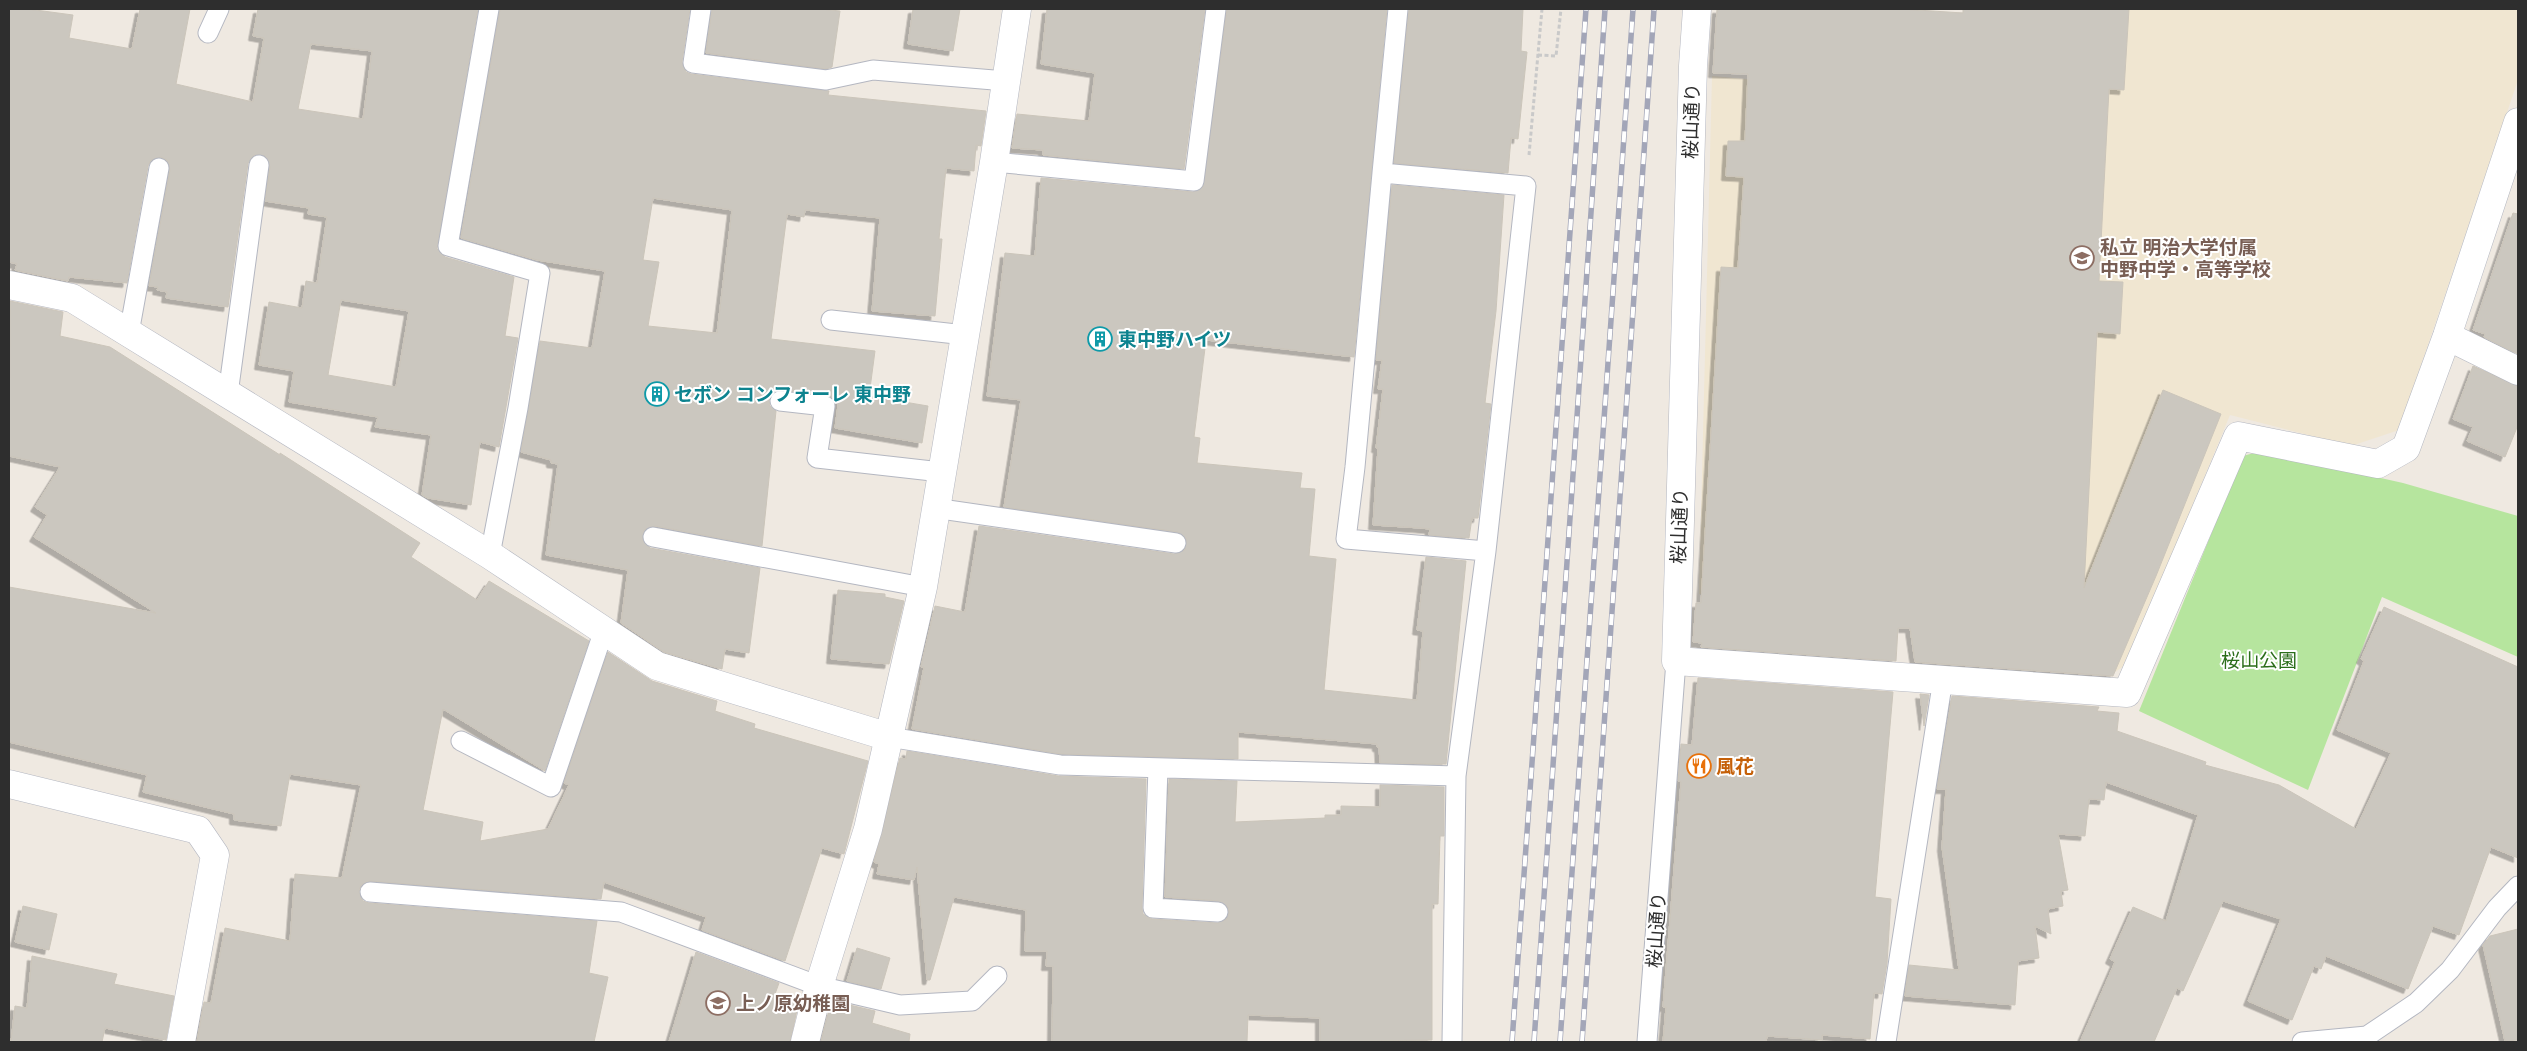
<svg xmlns="http://www.w3.org/2000/svg" width="2527" height="1051" font-family="Karla,'Noto Sans JP',sans-serif">
	<defs>
		<filter id="shadow"><feDropShadow dx="-4.5" dy="4.5" stdDeviation="0" flood-color="#0004"/></filter>
	</defs>
	<rect width="100%" height="100%" fill="#efe9e1"/>
	<path fill="#f0e6d1" d="M 2026,9 L 2518,9 L 2518,80 L 2399,430 L 2351,446 L 2230,415 L 2127,664 L 2112,674 L 2013,592 L 1765,600 L 1699,594 L 1712,76 L 2010,102 Z"/>
	<path fill="#b6e59e" d="M 2261,451 L 2403,483 L 2518,516 L 2518,657 L 2382,597 L 2308,790 L 2139,711 L 2243,456 Z"/>
	<path fill="#cbc7bf" stroke="#cbc5ba" fill-rule="evenodd" filter="url(#shadow)" d="M 9,9 L 28,9 L 73,15 L 69,38 L 132,49 L 140,9 L 190,9 L 176,84 L 253,102 L 264,38 L 253,36 L 258,9 L 478,9 L 437,249 L 445,257 L 514,277 L 505,336 L 518,338 L 499,447 L 480,442 L 471,505 L 428,498 L 422,495 L 431,435 L 375,427 L 378,417 L 289,402 L 294,371 L 259,365 L 269,302 L 302,308 L 306,281 L 317,283 L 327,217 L 308,214 L 309,208 L 265,201 L 270,167 L 265,156 L 254,155 L 248,163 L 228,307 L 166,298 L 167,292 L 157,290 L 158,287 L 149,286 L 170,170 L 167,160 L 161,157 L 151,160 L 148,166 L 127,283 L 69,277 L 68,281 L 15,270 L 17,264 L 9,262 ZM 311,44 L 372,51 L 363,119 L 298,109 ZM 341,300 L 409,311 L 396,387 L 328,375 Z
		M 500,9 L 690,9 L 682,62 L 686,72 L 691,74 L 829,91 L 828,95 L 986,111 L 981,146 L 976,145 L 974,171 L 946,168 L 939,239 L 942,239 L 935,316 L 872,311 L 880,218 L 805,210 L 804,217 L 787,214 L 771,339 L 875,351 L 869,396 L 928,406 L 922,443 L 835,428 L 839,398 L 781,390 L 775,391 L 769,400 L 770,406 L 776,411 L 762,546 L 655,526 L 644,530 L 643,541 L 650,548 L 760,568 L 749,653 L 725,649 L 722,669 L 664,652 L 621,623 L 628,570 L 546,555 L 558,464 L 551,463 L 551,460 L 521,452 L 540,341 L 592,348 L 605,271 L 537,260 L 461,238 ZM 653,198 L 732,210 L 717,333 L 648,326 L 659,262 L 643,260 Z
		M 712,9 L 821,9 L 840,11 L 832,67 L 826,69 L 706,53 Z
		M 913,9 L 960,9 L 953,51 L 908,44 Z
		M 1047,9 L 1205,9 L 1184,169 L 1043,155 L 1043,150 L 1012,148 L 1017,114 L 1089,121 L 1095,73 L 1041,64 Z
		M 1227,9 L 1387,9 L 1354,357 L 1206,340 L 1194,437 L 1200,438 L 1197,463 L 1302,473 L 1300,488 L 1315,489 L 1309,556 L 1336,559 L 1324,690 L 1417,700 L 1423,631 L 1417,630 L 1426,557 L 1466,561 L 1446,764 L 1380,763 L 1379,747 L 1377,747 L 1377,744 L 1238,732 L 1238,759 L 1061,754 L 912,729 L 924,667 L 921,667 L 935,606 L 965,612 L 979,526 L 1174,554 L 1185,550 L 1186,538 L 1178,532 L 1004,507 L 1021,400 L 987,396 L 1005,253 L 1035,256 L 1041,178 L 1193,192 L 1203,187 Z
		M 1409,9 L 1523,9 L 1521,51 L 1527,52 L 1518,139 L 1511,138 L 1508,173 L 1394,163 Z
		M 1717,9 L 1902,9 L 1963,13 L 1963,9 L 2129,9 L 2124,90 L 2109,89 L 2099,281 L 2123,282 L 2120,334 L 2097,332 L 2084,588 L 2163,390 L 2221,414 L 2156,576 L 2113,676 L 1915,662 L 1910,628 L 1898,628 L 1896,661 L 1701,647 L 1702,643 L 1693,642 L 1696,603 L 1701,603 L 1721,267 L 1738,268 L 1744,177 L 1726,176 L 1728,141 L 1745,141 L 1748,74 L 1713,73 Z
		M 1392,185 L 1504,195 L 1496,311 L 1485,403 L 1491,404 L 1478,518 L 1472,518 L 1469,538 L 1429,535 L 1430,529 L 1420,528 L 1373,525 L 1378,448 L 1376,448 L 1383,389 L 1378,389 L 1382,360 L 1376,360 Z
		M 2513,213 L 2518,214 L 2518,354 L 2484,337 L 2485,334 L 2473,330 Z
		M 10,301 L 63,312 L 60,336 L 110,347 L 280,455 L 280,453 L 420,543 L 411,557 L 477,600 L 489,581 L 589,641 L 545,771 L 443,709 L 423,810 L 483,822 L 480,841 L 548,829 L 569,785 L 564,783 L 608,652 L 652,681 L 717,701 L 715,711 L 755,724 L 754,728 L 868,761 L 844,854 L 822,848 L 785,961 L 702,930 L 706,917 L 604,882 L 601,899 L 370,881 L 361,885 L 359,892 L 363,901 L 369,903 L 597,921 L 589,973 L 608,977 L 594,1042 L 197,1042 L 204,1002 L 211,1003 L 225,928 L 290,941 L 295,874 L 342,878 L 361,785 L 290,774 L 281,826 L 234,820 L 234,814 L 143,792 L 147,775 L 9,742 L 9,587 L 156,613 L 34,537 L 47,515 L 35,507 L 60,467 L 9,456 Z
		M 2473,366 L 2518,386 L 2518,425 L 2505,457 L 2467,441 L 2473,427 L 2453,419 Z
		M 838,590 L 885,594 L 885,597 L 904,601 L 889,664 L 831,659 Z
		M 2384,607 L 2518,667 L 2518,858 L 2491,847 L 2459,935 L 2433,926 L 2408,989 L 2326,956 L 2321,969 L 2314,966 L 2292,1020 L 2248,1001 L 2281,919 L 2223,901 L 2183,991 L 2177,988 L 2154,1042 L 2080,1042 L 2115,962 L 2110,959 L 2133,907 L 2166,921 L 2198,815 L 2106,782 L 2104,800 L 2089,799 L 2085,836 L 2058,834 L 2068,890 L 2061,891 L 2063,906 L 2048,909 L 2051,934 L 2035,926 L 2039,958 L 2018,961 L 2015,1005 L 1905,996 L 1909,965 L 1959,970 L 1942,847 L 1946,789 L 1937,789 L 1952,696 L 2099,707 L 2097,711 L 2119,713 L 2117,731 L 2206,762 L 2205,765 L 2279,785 L 2356,829 L 2391,753 L 2337,730 L 2364,661 L 2361,659 Z
		M 1698,678 L 1893,692 L 1875,897 L 1891,899 L 1887,963 L 1882,994 L 1874,993 L 1870,1039 L 1822,1035 L 1822,1040 L 1767,1036 L 1766,1042 L 1663,1042 L 1666,1007 L 1663,1007 L 1681,782 L 1678,781 L 1681,744 L 1692,745 Z
		M 1920,694 L 1929,695 L 1924,726 Z
		M 907,751 L 1058,776 L 1146,779 L 1142,908 L 1143,914 L 1152,919 L 1218,923 L 1227,919 L 1229,913 L 1228,907 L 1219,901 L 1165,897 L 1169,779 L 1237,781 L 1235,822 L 1325,818 L 1325,815 L 1341,815 L 1341,806 L 1380,807 L 1380,785 L 1444,787 L 1444,836 L 1440,836 L 1438,904 L 1432,904 L 1432,1040 L 1320,1042 L 1320,1018 L 1248,1015 L 1247,1042 L 1052,1042 L 1053,966 L 1046,966 L 1047,951 L 1025,951 L 1026,910 L 954,897 L 930,980 L 927,980 L 917,867 L 914,880 L 877,874 L 879,864 L 874,862 L 900,758 L 906,759 Z
		M 23,906 L 57,914 L 49,950 L 15,942 Z
		M 2518,929 L 2518,1040 L 2505,1041 L 2483,945 L 2490,936 Z
		M 857,948 L 890,958 L 881,989 L 847,981 Z
		M 696,952 L 779,983 L 775,994 L 799,1001 L 790,1042 L 669,1042 Z
		M 32,956 L 117,974 L 114,984 L 174,996 L 166,1040 L 105,1028 L 102,1042 L 11,1042 L 15,1006 L 27,1008 Z
		M 841,1003 L 875,1011 L 872,1023 L 910,1034 L 909,1042 L 821,1042 L 829,1010 L 838,1013 Z"/>
	<g fill="none" stroke-linecap="round" stroke-linejoin="round">
		<g stroke="#b4b7c1" stroke-width="21">
			<path id="lane" d="M 489,9 L 448,246 L 540,273 L 518,408 L 490,555
				M 701,9 L 693,63 L 826,80 L 873,70 L 1006,81
				M 1398,9 L 1382,173 L 1526,186 L 1486,551 L 1456,776 L 1452,1042
				M 208,33 L 219,9
				M 994,162 L 1194,181 L 1216,9
				M 1382,173 L 1355,467 L 1346,539 L 1486,551
				M 831,320 L 965,335
				M 129,333 L 159,168
				M 228,394 L 259,165
				M 780,401 L 825,406 L 817,458 L 941,472
				M 934,508 L 1176,543
				M 653,537 L 923,587
				M 889,737 L 1060,765 L 1456,776
				M 461,741 L 551,787 L 604,630
				M 1158,768 L 1153,908 L 1218,912
				M 370,892 L 621,912 L 819,986 L 900,1005 L 972,1001 L 997,976
				M 1647,1042 L 1676,661
				M 1886,1042 L 1943,679
				M 2302,1042 L 2367,1036 L 2416,1003 L 2450,970 L 2497,908 L 2518,886"/>
		</g>
		<g stroke="#b4b7c1" stroke-width="29">
			<path id="street" d="M 1697,9 L 1693,66 L 1676,661 L 2127,693 L 2238,436 L 2378,464 L 2406,448 L 2447,336 L 2518,122
				M 9,285 L 72,298 L 490,555 L 657,666 L 889,737
				M 2447,336 L 2518,371
				M 9,784 L 198,830 L 215,855 L 181,1042
				M 805,1042 L 819,986 L 868,829 L 923,587 L 994,162 L 1017,9"/>
		</g>
		<path stroke="#c9c9c9" stroke-width="3" stroke-dasharray="4 2.5" stroke-linecap="butt" d="M 1538,55 L 1556,56 L 1561,9
			M 1529,155 L 1542,9"/>
		<use href="#lane" stroke="#fff" stroke-width="19"/>
		<use href="#street" stroke="#fff" stroke-width="28"/>
		<g stroke="#a3a6b8" stroke-width="5.5">
			<path id="rail" d="M 1512,1042 L 1586,9
				M 1534,1042 L 1605,9
				M 1560,1042 L 1633,9
				M 1582,1042 L 1654,9"/>
		</g>
		<use href="#rail" stroke="#fff" stroke-width="4" stroke-dasharray="11" stroke-linecap="butt"/>
	</g>
	<defs>
		<g id="school-ring" transform="scale(1.25)"><circle r="9.5" fill="#fff" stroke="#8d6e63" stroke-width="1.5"/><path d="M0-5L7-2L0 1L-7-2ZM-4 1L0 2.5L4 1V4Q0 6-4 4Z" fill="#8d6e63"/></g>
		<g id="building-ring" transform="scale(1.25)"><circle r="9.5" fill="#fff" stroke="#0f9aa8" stroke-width="1.5"/><path d="M-4-6H4V6H1V3H-1V6H-4ZM-2.5-4.3h1.7v1.8h-1.7ZM.8-4.3h1.7v1.8H.8ZM-2.5-1h1.7V.8h-1.7ZM.8-1h1.7V.8H.8Z" fill="#0f9aa8"/></g>
		<g id="restaurant-ring" transform="scale(1.25)"><circle r="9.5" fill="#fff" stroke="#e8710a" stroke-width="1.5"/><path d="M-5-6h1v4h1v-4h1v4h1v-4h1v5L-1.5 .5V6h-2V.5L-5-1ZM5-6V6H3V1.5H1.5Q1.5-4 5-6Z" fill="#e8710a"/></g>
	</defs>
	<g fill-rule="evenodd">
		<use href="#school-ring" x="2082" y="258"/>
		<use href="#building-ring" x="1100" y="339"/>
		<use href="#building-ring" x="657" y="394"/>
		<use href="#restaurant-ring" x="1699" y="766"/>
		<use href="#school-ring" x="718" y="1003"/>
	</g>
	<g text-anchor="middle" stroke-width="4" stroke-linejoin="round" paint-order="stroke">
		<g font-size="19" fill="#2e2e2e" stroke="#fff">
			<text transform="translate(1691 121) rotate(-88)" y="7">桜山通り</text>
			<text transform="translate(1679 526) rotate(-88)" y="7">桜山通り</text>
			<text transform="translate(1656 930) rotate(-86)" y="7">桜山通り</text>
		</g>
		<g font-size="19" font-weight="bold" fill="#785e54" stroke="#fff" text-anchor="start">
			<text x="2100" y="254">私立 明治大学付属<tspan x="2100" dy="22">中野中学・高等学校</tspan></text>
			<text x="736" y="1010">上ノ原幼稚園</text>
		</g>
		<g font-size="19" font-weight="bold" fill="#0d838f" stroke="#fff" text-anchor="start">
			<text x="1118" y="346">東中野ハイツ</text>
			<text x="674" y="401">セボン コンフォーレ 東中野</text>
		</g>
		<g font-size="19" fill="#2c6e1b" stroke="#fff">
			<text x="2259" y="667">桜山公園</text>
		</g>
		<g font-size="19" font-weight="bold" fill="#c56008" stroke="#fff" text-anchor="start">
			<text x="1716" y="773">風花</text>
		</g>
	</g>
	<rect width="2527" height="1051" fill="none" stroke="#2e2e2e" stroke-width="20"/>
</svg>
